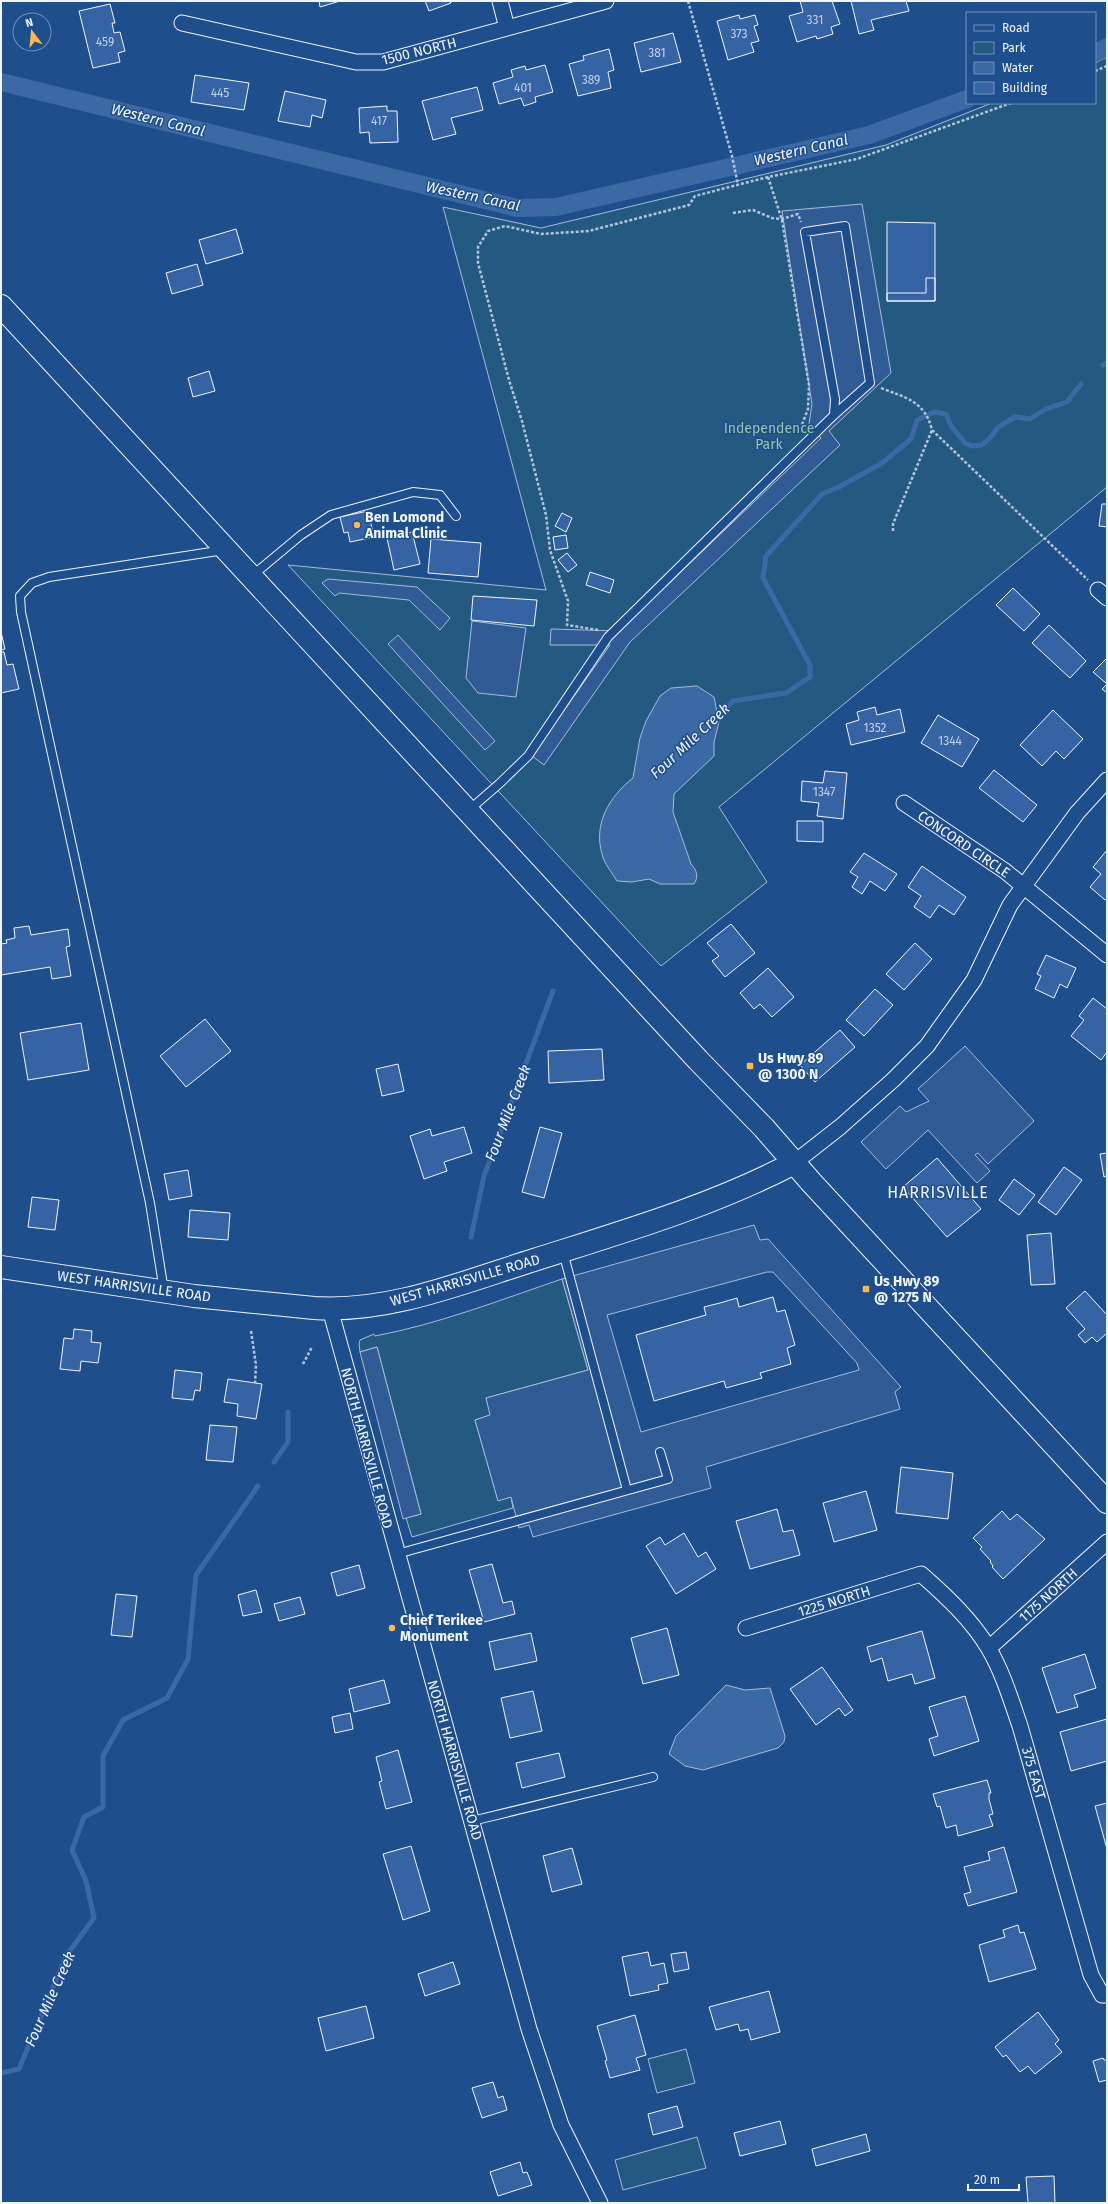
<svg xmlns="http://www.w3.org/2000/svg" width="1108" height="2204" font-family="'Fira Sans',sans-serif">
	<rect width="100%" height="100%" fill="#1f4e8c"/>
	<path fill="#245a82" stroke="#a8bbd7" d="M 1107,57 L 1107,487 L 719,807 L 767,882 L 661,966 L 288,565 L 546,590 L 443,207 L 541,228 L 886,145 L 992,103 L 1095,103 L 1095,63 Z
		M 562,1279 L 588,1370 L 486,1398 L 491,1415 L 475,1420 L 498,1500 L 511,1497 L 513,1508 L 412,1537 L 406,1518 L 421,1514 L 377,1347 L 360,1352 L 359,1344 L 360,1340 L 374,1334 L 375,1336 C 439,1324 500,1300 562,1279 Z
		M 686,2049 L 695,2083 L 657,2093 L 648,2059 Z
		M 697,2137 L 706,2168 L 623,2190 L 615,2160 Z"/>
	<path fill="#305b95" stroke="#a8bbd7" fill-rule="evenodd" d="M 862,204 L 891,373 L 829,431 L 840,445 L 630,642 L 544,765 L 532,756 L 610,645 L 550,645 L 551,629 L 619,631 L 821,438 L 809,424 L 812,404 L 782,211 Z
		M 328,579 L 417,587 L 450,618 L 440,630 L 409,600 L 339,593 L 335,596 L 322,583 Z
		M 472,621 L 526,628 L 516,697 L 478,693 L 466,678 Z
		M 398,635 L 495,741 L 485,750 L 388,644 Z
		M 965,1046 L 1034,1121 L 988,1164 L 978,1153 L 975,1155 L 990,1171 L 977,1183 L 928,1130 L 886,1169 L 861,1142 L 900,1106 L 906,1112 L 929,1101 L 918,1089 Z
		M 754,1225 L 760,1240 L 768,1239 L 901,1387 L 895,1392 L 900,1409 L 706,1467 L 711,1488 L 533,1537 L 529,1525 L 519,1528 L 511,1497 L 498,1501 L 475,1420 L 490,1415 L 486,1398 L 588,1370 L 562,1279 ZM 767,1272 L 773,1272 L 857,1363 L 859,1370 L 641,1432 L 607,1315 Z
		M 377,1347 L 421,1514 L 403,1519 L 360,1352 Z"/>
	<path fill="#3b69a3" stroke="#a8bbd7" d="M 697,686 L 714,697 L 719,722 L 714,742 L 714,756 L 674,794 L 673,812 L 691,864 C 697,871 699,876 694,884 L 660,884 L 649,879 L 632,882 L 617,881 C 612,873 604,863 602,854 C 593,823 610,796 633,778 L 640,738 L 646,721 L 660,696 L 671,688 Z
		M 726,1685 L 745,1690 L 770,1688 L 785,1736 L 784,1742 L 778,1748 L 703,1770 L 685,1766 L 669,1754 L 676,1736 Z"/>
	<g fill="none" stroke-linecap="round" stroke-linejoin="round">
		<path stroke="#3b69a3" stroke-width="5" d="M 1103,365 L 1107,363
			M 713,721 L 733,701 L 786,693 L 810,677 L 810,665 L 763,578 L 766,556 L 822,494 L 839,487 L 882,463 L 911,439 L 917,420 L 934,412 L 946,414 L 951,426 L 965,443 L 972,446 L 982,445 L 991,437 L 997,428 L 1015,417 L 1030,419 L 1046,409 L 1067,402 L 1081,384
			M 471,1237 L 484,1176 L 553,991
			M 274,1462 L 288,1442 L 288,1412
			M 1,2073 L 19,2069 L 66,1956 L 94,1918 L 86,1881 L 72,1850 L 84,1817 L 103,1807 L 103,1756 L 123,1720 L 167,1698 L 188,1659 L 196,1575 L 258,1486"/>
		<path stroke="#3b69a3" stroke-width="18" d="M 1095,53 L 1107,47
			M 1,82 L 517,208 L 556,207 L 869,135 L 967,99"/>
	</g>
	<path fill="#3563a3" stroke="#f2f6ff" d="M 319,1 L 340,1 L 320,7 Z
		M 425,1 L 450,1 L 451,3 L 429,11 Z
		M 800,1 L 832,1 L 840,24 L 831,27 L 833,34 L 817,39 L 816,36 L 797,42 L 789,16 L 803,12 Z
		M 851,1 L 906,1 L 909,11 L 871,20 L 874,30 L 859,34 Z
		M 110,4 L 115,23 L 112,23 L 114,33 L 120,32 L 125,51 L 118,53 L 120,62 L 93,68 L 79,11 Z
		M 739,15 L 740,19 L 755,15 L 758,25 L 754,26 L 759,41 L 751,43 L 754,52 L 728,60 L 717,21 Z
		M 673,33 L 681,62 L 641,72 L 634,43 Z
		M 609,49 L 614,70 L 608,72 L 611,88 L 578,96 L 569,64 L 584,60 L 583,56 Z
		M 545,65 L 553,92 L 535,97 L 536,102 L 524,106 L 521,98 L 499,104 L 493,83 L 513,77 L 511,70 L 525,66 L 526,70 Z
		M 195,75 L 249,83 L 244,110 L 191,102 Z
		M 477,87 L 483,110 L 451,118 L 456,134 L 433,140 L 422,101 Z
		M 285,91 L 326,100 L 322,118 L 312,115 L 310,127 L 278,121 Z
		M 387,106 L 387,111 L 397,111 L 398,142 L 370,143 L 369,132 L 360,133 L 359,108 Z
		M 887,222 L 935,223 L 935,301 L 887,301 Z
		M 236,229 L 243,253 L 206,264 L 199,240 Z
		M 197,264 L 203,285 L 172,294 L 166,273 Z
		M 926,278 L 935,278 L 935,301 L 887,301 L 887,293 L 926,293 Z
		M 209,371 L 215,391 L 193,397 L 188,378 Z
		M 1102,504 L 1107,504 L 1107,527 L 1099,526 Z
		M 368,511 L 374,537 L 350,542 L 348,532 L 344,533 L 340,517 Z
		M 562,513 L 572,518 L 566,532 L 555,526 Z
		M 412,532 L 420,564 L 394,570 L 387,538 Z
		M 566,535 L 568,548 L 555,550 L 553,537 Z
		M 431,539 L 481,543 L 478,577 L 428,573 Z
		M 567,553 L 577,565 L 568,572 L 558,560 Z
		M 590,572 L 614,580 L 610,593 L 586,585 Z
		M 1013,588 L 1040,614 L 1024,631 L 996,605 Z
		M 473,596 L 537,600 L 534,626 L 471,620 Z
		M 1049,625 L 1086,661 L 1070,678 L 1032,643 Z
		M 1,632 L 5,649 L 1,650 Z
		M 1,652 L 4,652 L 7,665 L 13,664 L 19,689 L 1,693 Z
		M 1107,658 L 1107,693 L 1102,689 L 1107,684 L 1093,672 Z
		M 875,707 L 877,715 L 900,709 L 905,732 L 851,745 L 846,724 L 859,720 L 857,712 Z
		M 1053,710 L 1083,739 L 1064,759 L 1056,751 L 1042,766 L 1020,745 Z
		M 938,715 L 979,739 L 962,767 L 921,743 Z
		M 994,770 L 1037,805 L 1023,822 L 979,788 Z
		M 825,771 L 847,773 L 843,819 L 817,816 L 819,803 L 801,801 L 802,781 L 823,783 Z
		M 797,821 L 823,821 L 823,842 L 797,841 Z
		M 1107,850 L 1107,898 L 1105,900 L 1090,887 L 1101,874 L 1093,867 Z
		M 864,853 L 897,874 L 885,891 L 870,881 L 862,894 L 852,887 L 858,877 L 850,872 Z
		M 922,866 L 966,897 L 954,915 L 939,905 L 930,918 L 914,907 L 921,896 L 908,887 Z
		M 731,924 L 755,953 L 725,977 L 712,961 L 719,956 L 707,943 Z
		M 29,926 L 31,935 L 68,929 L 70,946 L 66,947 L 71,976 L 52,979 L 50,967 L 1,975 L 1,944 L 7,943 L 6,940 L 15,938 L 14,928 Z
		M 915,943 L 932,959 L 904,990 L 886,974 Z
		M 1046,955 L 1076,968 L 1067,988 L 1060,984 L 1054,998 L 1035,989 L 1041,976 L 1037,974 Z
		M 768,968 L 794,997 L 772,1017 L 760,1004 L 754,1009 L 740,993 Z
		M 875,989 L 893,1005 L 864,1036 L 846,1020 Z
		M 1093,998 L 1107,1009 L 1107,1052 L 1101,1060 L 1071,1036 L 1084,1020 L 1079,1016 Z
		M 205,1019 L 231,1051 L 186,1087 L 160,1056 Z
		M 81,1023 L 89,1070 L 28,1080 L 20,1033 Z
		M 840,1030 L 855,1047 L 815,1082 L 800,1065 Z
		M 602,1049 L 604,1080 L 549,1083 L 548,1051 Z
		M 398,1064 L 404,1091 L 382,1096 L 376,1069 Z
		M 464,1127 L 472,1153 L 444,1162 L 447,1171 L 424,1179 L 410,1136 L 430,1129 L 432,1136 Z
		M 540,1127 L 562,1133 L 544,1198 L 522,1192 Z
		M 1107,1153 L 1107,1176 L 1104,1177 L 1100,1154 Z
		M 937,1158 L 981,1209 L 947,1237 L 903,1187 Z
		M 1064,1167 L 1082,1180 L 1056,1215 L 1038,1202 Z
		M 188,1170 L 192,1196 L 169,1200 L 164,1174 Z
		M 1014,1179 L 1035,1195 L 1019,1215 L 999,1200 Z
		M 32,1197 L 59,1200 L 55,1230 L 28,1227 Z
		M 190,1210 L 230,1213 L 228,1240 L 188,1237 Z
		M 1051,1233 L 1055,1284 L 1031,1285 L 1027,1235 Z
		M 1085,1291 L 1107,1315 L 1107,1333 L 1097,1342 L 1092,1337 L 1085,1343 L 1078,1335 L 1085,1329 L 1066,1308 Z
		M 773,1297 L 777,1312 L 785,1310 L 795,1345 L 787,1348 L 791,1364 L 760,1373 L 762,1378 L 726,1388 L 724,1381 L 654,1401 L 636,1335 L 706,1315 L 704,1307 L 720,1303 L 737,1298 L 739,1307 Z
		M 74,1329 L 92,1331 L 91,1342 L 101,1343 L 98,1363 L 81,1361 L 80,1371 L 60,1369 L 64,1338 L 73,1339 Z
		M 175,1370 L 202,1373 L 200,1391 L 195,1390 L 193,1400 L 172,1398 Z
		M 228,1379 L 262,1384 L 256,1419 L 237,1416 L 238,1404 L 224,1402 Z
		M 210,1425 L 237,1427 L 233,1462 L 206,1460 Z
		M 901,1467 L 953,1473 L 948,1519 L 896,1513 Z
		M 866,1491 L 877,1530 L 834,1542 L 823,1503 Z
		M 777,1509 L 783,1532 L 793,1530 L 800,1555 L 750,1569 L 736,1521 Z
		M 1002,1511 L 1010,1520 L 1017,1514 L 1045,1539 L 1003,1579 L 992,1567 L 993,1566 L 990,1562 L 991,1561 L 980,1549 L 982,1547 L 973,1538 Z
		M 684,1533 L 698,1557 L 706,1552 L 716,1569 L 676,1594 L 646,1546 L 660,1537 L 665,1545 Z
		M 492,1564 L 503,1603 L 512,1601 L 515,1614 L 484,1622 L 469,1570 Z
		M 359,1565 L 365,1588 L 337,1596 L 331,1573 Z
		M 256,1590 L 262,1612 L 243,1616 L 238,1595 Z
		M 116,1594 L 137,1596 L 132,1637 L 111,1635 Z
		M 300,1597 L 305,1614 L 279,1621 L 274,1604 Z
		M 667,1628 L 679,1675 L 643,1684 L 631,1638 Z
		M 922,1631 L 935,1678 L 915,1684 L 912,1674 L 888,1681 L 882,1658 L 871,1662 L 867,1647 Z
		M 531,1633 L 537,1661 L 495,1670 L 489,1642 Z
		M 1085,1654 L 1096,1688 L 1074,1695 L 1078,1707 L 1057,1713 L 1042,1668 Z
		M 822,1667 L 853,1710 L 845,1716 L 839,1708 L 816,1725 L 790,1689 Z
		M 384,1680 L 390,1703 L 354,1712 L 349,1689 Z
		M 533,1691 L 542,1731 L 510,1738 L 501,1698 Z
		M 965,1696 L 979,1741 L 934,1756 L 929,1739 L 938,1736 L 929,1707 Z
		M 350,1713 L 353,1729 L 335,1733 L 332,1717 Z
		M 1107,1719 L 1107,1761 L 1071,1771 L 1060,1732 Z
		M 398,1750 L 412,1802 L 386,1809 L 379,1782 L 382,1781 L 376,1757 Z
		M 559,1753 L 565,1777 L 522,1788 L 516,1763 Z
		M 987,1780 L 991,1793 L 989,1793 L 989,1799 L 993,1814 L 989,1815 L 993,1826 L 958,1836 L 956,1825 L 946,1828 L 940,1806 L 937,1807 L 933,1794 Z
		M 1107,1803 L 1107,1849 L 1095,1806 Z
		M 411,1846 L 430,1911 L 403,1920 L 383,1854 Z
		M 1004,1847 L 1017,1892 L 968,1906 L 964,1894 L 971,1892 L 964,1867 L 990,1860 L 988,1852 Z
		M 572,1848 L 582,1884 L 552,1892 L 543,1856 Z
		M 1018,1925 L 1020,1933 L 1024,1932 L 1036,1969 L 989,1982 L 979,1945 L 1005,1937 L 1003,1930 Z
		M 648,1952 L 651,1966 L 664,1963 L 668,1983 L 658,1985 L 659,1990 L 630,1996 L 622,1957 Z
		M 686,1952 L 689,1969 L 674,1972 L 671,1954 Z
		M 453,1962 L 460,1984 L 425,1996 L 418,1974 Z
		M 769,1991 L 780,2032 L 751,2040 L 748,2029 L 740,2031 L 738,2024 L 716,2030 L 709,2007 Z
		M 366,2006 L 374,2038 L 326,2051 L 318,2018 Z
		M 1038,2012 L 1059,2040 L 1055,2044 L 1062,2052 L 1035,2074 L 1028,2066 L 1020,2072 L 1006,2055 L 1003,2057 L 995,2047 Z
		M 635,2015 L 646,2055 L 636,2058 L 640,2070 L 610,2078 L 605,2061 L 607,2060 L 597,2026 Z
		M 1103,2058 L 1104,2060 L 1107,2060 L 1107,2080 L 1099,2082 L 1093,2061 Z
		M 493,2082 L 498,2098 L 503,2096 L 507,2110 L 482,2118 L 472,2088 Z
		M 677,2106 L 683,2127 L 653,2135 L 648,2114 Z
		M 780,2121 L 786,2144 L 740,2156 L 734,2133 Z
		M 866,2134 L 870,2151 L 816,2166 L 812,2149 Z
		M 520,2162 L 523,2173 L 527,2172 L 532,2185 L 498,2196 L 490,2172 Z
		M 1054,2176 L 1055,2203 L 1028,2203 L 1026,2177 Z"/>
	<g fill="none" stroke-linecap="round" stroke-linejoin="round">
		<g stroke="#f2f6ff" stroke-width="10">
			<path id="service" d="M 252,576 L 301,535 L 331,515 L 413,492 L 440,495 L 456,516
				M 469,810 L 499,784 L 528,756 L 608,637 L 834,415 L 870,383 L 845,226 L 805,232 L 835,399 L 834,415
				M 563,1252 L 627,1490
				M 164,1291 L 150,1203 L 21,612 L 20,596 L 32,583 L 49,577 L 224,550
				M 397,1554 L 668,1479 L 660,1452
				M 472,1821 L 653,1777"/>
		</g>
		<g stroke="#f2f6ff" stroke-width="17">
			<path id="minor" d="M 500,1 L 507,28
				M 182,23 L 356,62 L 383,62 L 606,1
				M 1098,590 L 1107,598
				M 904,803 L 1005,871 L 1107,955
				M 794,1163 L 840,1127 L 893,1080 L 927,1046 L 974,980 L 1010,905 L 1077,813 L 1107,780
				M 330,1309 L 529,2029 L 561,2125 L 600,2203
				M 746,1628 L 921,1574 C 946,1596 972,1620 989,1649 C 1003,1673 1011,1700 1020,1726 L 1091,1975 L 1102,1995 L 1107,1995
				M 989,1648 L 1107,1542"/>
		</g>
		<g stroke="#f2f6ff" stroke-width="24">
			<path id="secondary" d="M 1,1267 L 194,1296 L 314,1308 C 389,1313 464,1282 534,1260 C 622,1232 712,1206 794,1163"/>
		</g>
		<g stroke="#f2f6ff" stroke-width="24">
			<path id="primary" d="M 1,306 L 698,1060 L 764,1128 L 811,1182 L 1107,1502"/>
		</g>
		<path stroke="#b3c4dc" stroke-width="2.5" stroke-dasharray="3 2" stroke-linecap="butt" d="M 688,1 L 732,156 L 738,185
			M 1095,71 L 1107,66
			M 768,177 L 782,220 L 809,385 L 808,409 L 800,430
			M 733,213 L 753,210 L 772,218 L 782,219 L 798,214 L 801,222
			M 881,388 C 906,398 925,401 932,430 L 1088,580
			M 893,531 L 893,524 L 932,430
			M 598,630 L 567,625 L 568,601 L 550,550 L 546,515 L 522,421 L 509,380 L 478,263 L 478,247 L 488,231 L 505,226 L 541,234 L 589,231 L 689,205 L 695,196 L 768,177 L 857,159 L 1011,103
			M 251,1331 L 256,1365 L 255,1383
			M 303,1364 L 312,1347"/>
		<use href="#service" stroke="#1f4e8c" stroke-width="8"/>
		<use href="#minor" stroke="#1f4e8c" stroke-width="15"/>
		<use href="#secondary" stroke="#1f4e8c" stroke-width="22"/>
		<use href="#primary" stroke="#1f4e8c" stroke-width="22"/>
	</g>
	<g fill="#ffb74d" stroke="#1f4e8c" stroke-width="1.5">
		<circle cx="357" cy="525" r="4"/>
		<rect x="746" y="1062" width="8" height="8" rx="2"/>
		<rect x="862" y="1285" width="8" height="8" rx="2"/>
		<circle cx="392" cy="1628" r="4"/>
	</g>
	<g text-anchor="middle" stroke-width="3" stroke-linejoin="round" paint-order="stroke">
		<g font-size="12" fill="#c3d1e8">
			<text x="815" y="24">331</text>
			<text x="739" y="38">373</text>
			<text x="105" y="46">459</text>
			<text x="657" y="57">381</text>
			<text x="591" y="84">389</text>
			<text x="523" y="92">401</text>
			<text x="220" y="97">445</text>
			<text x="379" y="125">417</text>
			<text x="875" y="732">1352</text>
			<text x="950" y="745">1344</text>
			<text x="824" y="796">1347</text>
		</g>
		<g font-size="14" fill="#f2f6ff" stroke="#1f4e8c">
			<text transform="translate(419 51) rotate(-14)" y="5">1500 NORTH</text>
			<text transform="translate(964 844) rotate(34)" y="5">CONCORD CIRCLE</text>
			<text transform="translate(465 1280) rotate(-16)" y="5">WEST HARRISVILLE ROAD</text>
			<text transform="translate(134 1286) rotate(8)" y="5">WEST HARRISVILLE ROAD</text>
			<text transform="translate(367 1448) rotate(75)" y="5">NORTH HARRISVILLE ROAD</text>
			<text transform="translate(1048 1595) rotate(-42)" y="5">1175 NORTH</text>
			<text transform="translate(834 1601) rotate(-17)" y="5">1225 NORTH</text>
			<text transform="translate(455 1760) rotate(74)" y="5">NORTH HARRISVILLE ROAD</text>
			<text transform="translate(1034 1773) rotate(74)" y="5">375 EAST</text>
		</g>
		<g font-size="14" fill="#97c8a6" stroke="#1f4e8c">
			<text x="769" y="433">Independence<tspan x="769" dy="16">Park</tspan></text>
		</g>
		<g font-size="14" font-weight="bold" fill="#f2f6ff" stroke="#1f4e8c" text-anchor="start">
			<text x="365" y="522">Ben Lomond<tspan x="365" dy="16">Animal Clinic</tspan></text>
			<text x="758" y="1063">Us Hwy 89<tspan x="758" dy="16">@ 1300 N</tspan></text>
			<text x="874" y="1286">Us Hwy 89<tspan x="874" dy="16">@ 1275 N</tspan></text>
			<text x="400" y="1625">Chief Terikee<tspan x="400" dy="16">Monument</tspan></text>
		</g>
		<g font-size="15" font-style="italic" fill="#f2f6ff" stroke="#1f4e8c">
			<text transform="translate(158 120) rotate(14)" y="5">Western Canal</text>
			<text transform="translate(801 150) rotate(-13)" y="5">Western Canal</text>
			<text transform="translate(473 196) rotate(12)" y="5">Western Canal</text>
			<text transform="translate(690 741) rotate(-43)" y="5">Four Mile Creek</text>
			<text transform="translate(508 1113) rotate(-69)" y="5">Four Mile Creek</text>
			<text transform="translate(50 1999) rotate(-66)" y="5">Four Mile Creek</text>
		</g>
		<g font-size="16" letter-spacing="1" fill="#f2f6ff" stroke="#1f4e8c">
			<text x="938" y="1198">HARRISVILLE</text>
		</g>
	</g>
	<rect width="1108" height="2204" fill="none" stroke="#f2f6ff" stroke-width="4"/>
	<rect x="966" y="12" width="130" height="92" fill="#1f4e8c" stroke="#7391ba"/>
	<rect x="974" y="25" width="20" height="6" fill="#1f4e8c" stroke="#7391ba"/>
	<text x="1002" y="32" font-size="12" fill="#f2f6ff">Road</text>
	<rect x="974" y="42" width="20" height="12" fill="#245a82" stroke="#7391ba"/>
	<text x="1002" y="52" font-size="12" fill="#f2f6ff">Park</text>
	<rect x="974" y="62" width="20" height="12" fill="#3b69a3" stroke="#7391ba"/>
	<text x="1002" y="72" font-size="12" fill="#f2f6ff">Water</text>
	<rect x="974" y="82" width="20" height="12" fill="#3563a3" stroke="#7391ba"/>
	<text x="1002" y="92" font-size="12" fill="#f2f6ff">Building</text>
	<g transform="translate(32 32) rotate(344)"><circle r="19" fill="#1f4e8c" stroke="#7391ba"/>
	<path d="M0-3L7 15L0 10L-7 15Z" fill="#ffb74d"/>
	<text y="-6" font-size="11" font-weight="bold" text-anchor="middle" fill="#f2f6ff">N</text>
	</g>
	<path d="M968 2184v6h51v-6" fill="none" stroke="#f2f6ff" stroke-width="2"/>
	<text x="974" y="2184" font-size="12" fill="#f2f6ff" stroke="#1f4e8c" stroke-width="3" paint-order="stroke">20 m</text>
</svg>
